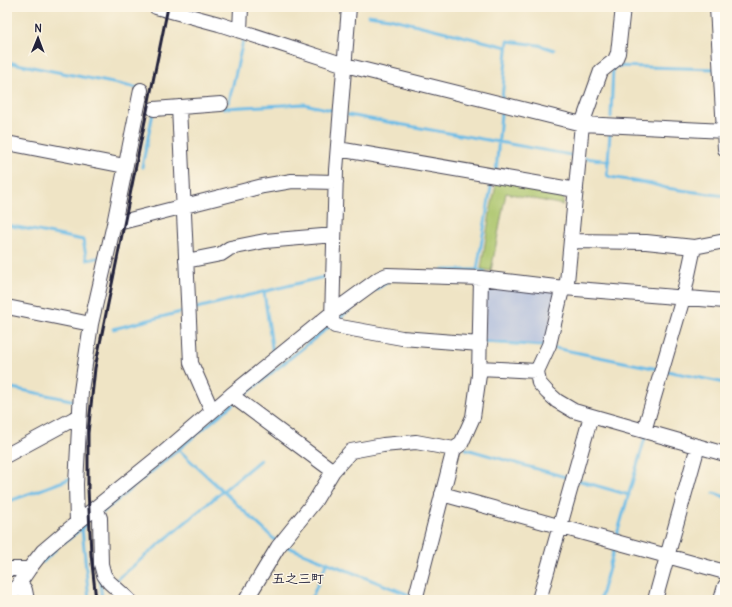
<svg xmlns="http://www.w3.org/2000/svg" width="732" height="607" font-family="Delius,'Klee One',sans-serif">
	<rect width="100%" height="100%" fill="#fcf5e5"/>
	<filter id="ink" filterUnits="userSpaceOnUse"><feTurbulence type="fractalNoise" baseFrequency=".025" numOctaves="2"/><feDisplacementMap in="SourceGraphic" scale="8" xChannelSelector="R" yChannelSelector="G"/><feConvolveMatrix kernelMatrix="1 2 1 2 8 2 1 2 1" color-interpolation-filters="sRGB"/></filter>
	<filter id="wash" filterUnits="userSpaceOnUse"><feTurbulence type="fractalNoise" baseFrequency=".012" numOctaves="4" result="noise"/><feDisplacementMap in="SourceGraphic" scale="16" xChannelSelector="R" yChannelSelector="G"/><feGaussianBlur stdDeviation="0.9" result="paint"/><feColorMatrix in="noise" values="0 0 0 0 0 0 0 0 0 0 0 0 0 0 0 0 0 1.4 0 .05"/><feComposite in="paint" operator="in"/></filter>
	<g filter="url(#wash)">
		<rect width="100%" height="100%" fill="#efe4c5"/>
		<path fill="#b9c4de" d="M 488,285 L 556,291 L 547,345 L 484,341 L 486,290 Z"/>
		<path fill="#abc56c" stroke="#667454" d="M 497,180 L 565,191 L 563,205 L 506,193 L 491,271 L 481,269 L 490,213 Z"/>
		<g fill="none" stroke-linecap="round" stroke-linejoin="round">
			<path stroke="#6bbce7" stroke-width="3" d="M 368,15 L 389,18 L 507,47
				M 7,62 L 138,88
				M 502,98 L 508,41 L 539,45 L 554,50
				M 229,102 L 243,41
				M 223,108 L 304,104 L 336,111
				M 348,115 L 571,155
				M 611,117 L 613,66 L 716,69
				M 610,133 L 607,175 L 610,177 L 652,184 L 666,188 L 725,196
				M 585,158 L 609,161
				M 142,167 L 153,113
				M 496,172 L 501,114
				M 7,225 L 83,240 L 87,260 L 102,257
				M 442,270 L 477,270
				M 485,272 L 477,270 L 492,181
				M 375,290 L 387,282
				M 264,292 L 273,354
				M 193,309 L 328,276
				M 336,321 L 363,299
				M 113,329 L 185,311
				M 485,342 L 544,346
				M 555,348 L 658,369
				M 667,371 L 725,383
				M 7,387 L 76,401
				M 242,397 L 330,326
				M 466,449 L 569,478
				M 179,450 L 276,541
				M 577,480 L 629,495
				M 714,493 L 725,497
				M 7,502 L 72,478
				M 103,512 L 233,404
				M 82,528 L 89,600
				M 616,538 L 645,438
				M 65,542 L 85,525
				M 285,546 L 412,596
				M 43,562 L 56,549
				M 321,576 L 327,562
				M 100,578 L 102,600
				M 114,582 L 260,460
				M 311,600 L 319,581
				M 600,600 L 615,546"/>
		</g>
	</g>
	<g filter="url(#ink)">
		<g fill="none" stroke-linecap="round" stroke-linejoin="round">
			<g stroke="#413f50" stroke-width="16">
				<path id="minor" d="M 156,7 L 219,24 L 345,65 L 582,124 L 725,131
					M 349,7 L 336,170 L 332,320 L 335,326 L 402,338 L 480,344
					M 623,7 L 618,53 L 615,60 L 601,71 L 582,124 L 567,282 L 561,294 L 549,345 L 537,371 L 539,383 L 547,392 L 557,401 L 574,411 L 725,454
					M 717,7 L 725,149
					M 240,31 L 241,7
					M 179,107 L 191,363 L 212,411
					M 154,109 L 221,104
					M 7,143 L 125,166
					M 338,149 L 576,190
					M 114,224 L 263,186 L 292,181 L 336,182
					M 571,241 L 646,242 L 694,247 L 725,241
					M 186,261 L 221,254 L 230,248 L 265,241 L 334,235
					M 7,307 L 91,324
					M 479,368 L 537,371
					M 231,395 L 333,471
					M 644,431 L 683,298 L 694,247
					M 7,455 L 79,416
					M 442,494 L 725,572
					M 96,508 L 100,518 L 101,564 L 104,575 L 109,582 L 129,600
					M 77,523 L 76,484 L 81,391 L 91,324 L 114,224 L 141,90
					M 7,569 L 29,569
					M 20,583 L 25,590 L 27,600
					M 8,600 L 29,569 L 43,551 L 63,534 L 161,455 L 231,395 L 332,313 L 380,278 L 387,275 L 481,278 L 564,288 L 725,301
					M 246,600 L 278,547 L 315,501 L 333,471 L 351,451 L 383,445 L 416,442 L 454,449 L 461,444 L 473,417 L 479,375 L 481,278
					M 415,600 L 454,449
					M 539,600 L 591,416
					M 655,600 L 698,446
					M 721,600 L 725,586"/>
			</g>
			<use href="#minor" stroke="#fff" stroke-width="14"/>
			<path stroke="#22223b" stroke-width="3" d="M 96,600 L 91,554 L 88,488 L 88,433 L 95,368 L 168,7"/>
		</g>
	</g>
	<g text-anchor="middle" stroke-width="3" stroke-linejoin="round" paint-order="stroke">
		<g font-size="13" font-weight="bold" fill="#22223b" stroke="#fcf5e5">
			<text x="298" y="583">五之三町</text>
		</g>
	</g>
	<rect width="732" height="607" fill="none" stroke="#fcf5e5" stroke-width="24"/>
	<g transform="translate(38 38) rotate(1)" stroke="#fcf5e5" stroke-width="3" paint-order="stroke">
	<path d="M0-3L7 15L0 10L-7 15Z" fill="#22223b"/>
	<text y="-6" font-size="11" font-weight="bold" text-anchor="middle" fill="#22223b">N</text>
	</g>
</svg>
